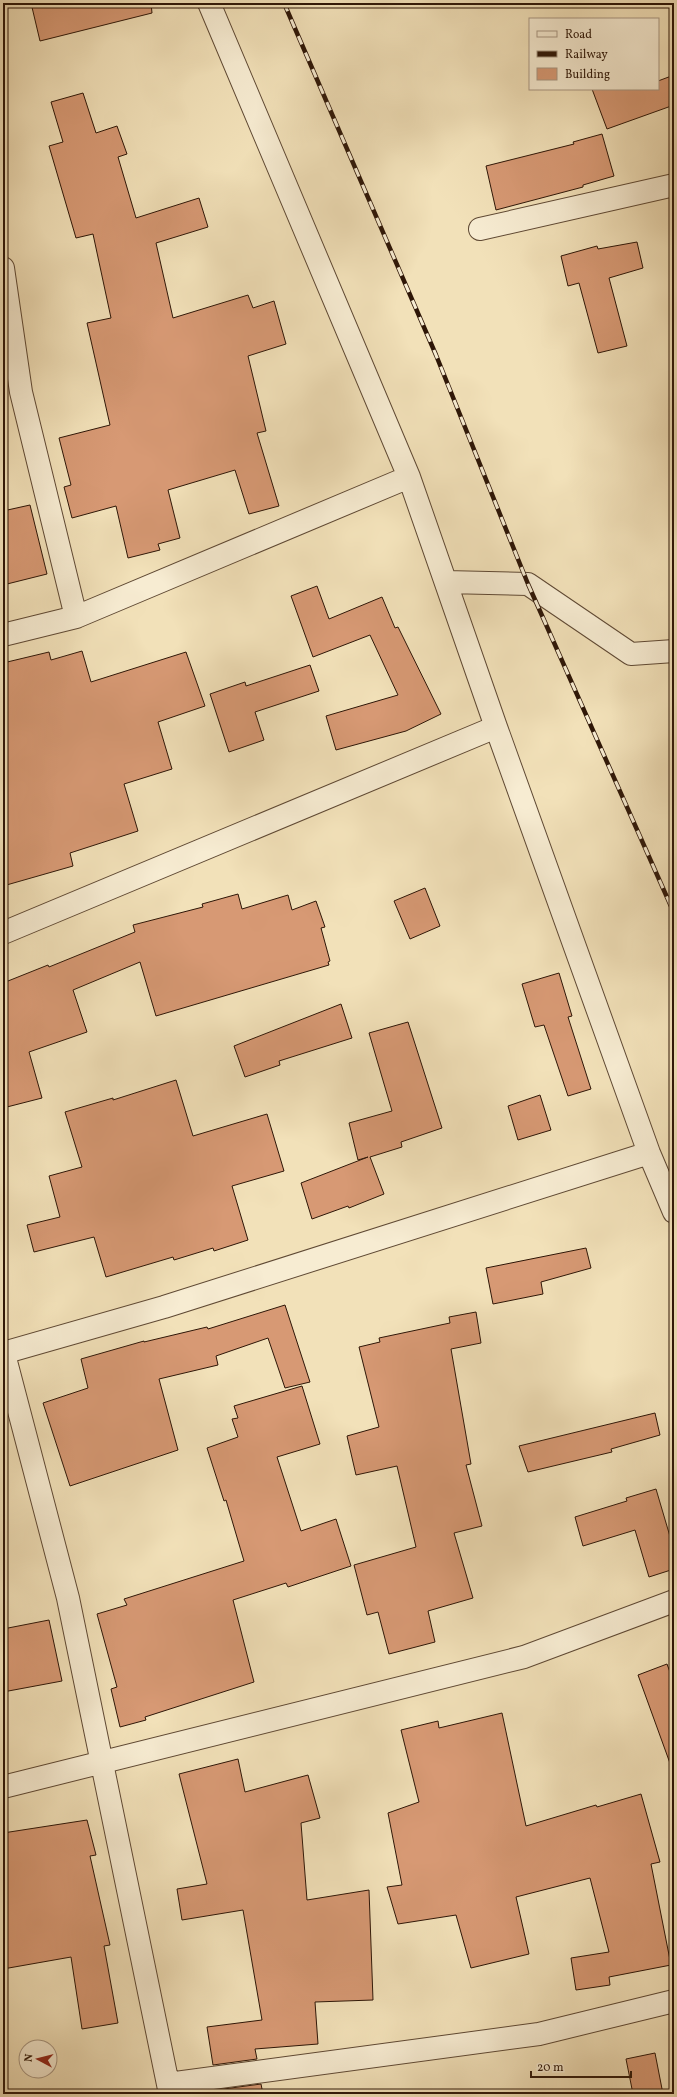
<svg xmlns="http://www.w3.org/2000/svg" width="677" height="2097" font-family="Vollkorn,serif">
	<rect width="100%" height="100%" fill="#f2e1b9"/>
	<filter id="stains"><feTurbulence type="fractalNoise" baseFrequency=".005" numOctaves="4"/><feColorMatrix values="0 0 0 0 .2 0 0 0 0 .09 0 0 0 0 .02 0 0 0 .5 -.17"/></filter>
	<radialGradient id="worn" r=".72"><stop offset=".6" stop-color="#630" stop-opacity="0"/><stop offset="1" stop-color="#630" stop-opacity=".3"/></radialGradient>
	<path fill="#d79974" stroke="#2e1607" d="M 31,3 L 151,3 L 152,13 L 40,41 Z
		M 674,75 L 674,105 L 607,129 L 592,89 L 658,89 L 658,81 Z
		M 83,93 L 96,133 L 117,126 L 127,154 L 118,157 L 136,218 L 199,198 L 208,227 L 156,243 L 173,318 L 248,295 L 253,308 L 274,301 L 286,344 L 248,356 L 266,431 L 257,433 L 279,506 L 249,514 L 235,470 L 168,490 L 180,538 L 158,544 L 160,550 L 128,558 L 116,506 L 72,518 L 64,487 L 71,485 L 59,438 L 110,425 L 87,323 L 111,318 L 93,234 L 76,238 L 49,146 L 63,142 L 51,102 Z
		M 602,134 L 614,176 L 583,185 L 583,187 L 496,210 L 486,166 L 574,144 L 573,142 Z
		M 637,242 L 643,268 L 609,278 L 627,346 L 598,353 L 579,283 L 568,286 L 561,256 L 597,246 L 598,249 Z
		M 30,505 L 47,574 L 7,584 L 3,566 L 3,511 Z
		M 317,586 L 329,619 L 382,597 L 395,628 L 398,627 L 441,714 L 406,731 L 336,750 L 326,716 L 398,695 L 370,635 L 313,657 L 291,596 Z
		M 82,651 L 91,682 L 186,652 L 205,706 L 158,722 L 172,769 L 124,784 L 138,831 L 70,853 L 73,866 L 3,886 L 3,663 L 49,652 L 51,660 Z
		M 310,665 L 319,691 L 255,712 L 264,740 L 229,752 L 210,694 L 245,682 L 246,686 Z
		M 425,888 L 440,926 L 410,939 L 394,901 Z
		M 238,894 L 242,909 L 288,895 L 292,910 L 316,901 L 325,927 L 321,928 L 330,961 L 328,962 L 329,965 L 156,1016 L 140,962 L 73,990 L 87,1032 L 29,1052 L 42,1098 L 3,1108 L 3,983 L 48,965 L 49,967 L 135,932 L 133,925 L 203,907 L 202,904 Z
		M 559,973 L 572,1016 L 568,1017 L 591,1089 L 568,1096 L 544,1025 L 535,1027 L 522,984 Z
		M 341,1004 L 352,1038 L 279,1061 L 280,1065 L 245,1077 L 234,1046 Z
		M 408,1022 L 442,1128 L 401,1142 L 402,1147 L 370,1157 L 384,1194 L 349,1208 L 348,1206 L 312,1219 L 301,1183 L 368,1157 L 358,1160 L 349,1123 L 392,1111 L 369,1033 Z
		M 176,1080 L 193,1136 L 267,1114 L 284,1171 L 232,1186 L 248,1240 L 214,1251 L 213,1248 L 174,1260 L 173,1257 L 106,1277 L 94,1237 L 34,1252 L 27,1225 L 60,1217 L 49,1176 L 82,1167 L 65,1112 L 113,1098 L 113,1100 Z
		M 540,1095 L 551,1130 L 518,1140 L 508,1106 Z
		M 586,1248 L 591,1268 L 541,1282 L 543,1294 L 493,1304 L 486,1268 Z
		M 285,1305 L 310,1382 L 285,1388 L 268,1338 L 216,1356 L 218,1365 L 159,1379 L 178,1450 L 70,1486 L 43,1403 L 88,1388 L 81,1359 L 144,1341 L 144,1342 L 207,1327 L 208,1329 Z
		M 476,1312 L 481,1343 L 451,1349 L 471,1464 L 466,1465 L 482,1526 L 454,1533 L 473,1598 L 428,1611 L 435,1642 L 389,1654 L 378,1612 L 367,1615 L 354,1565 L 416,1547 L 397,1466 L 356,1475 L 347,1436 L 379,1427 L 359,1347 L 380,1342 L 379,1338 L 450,1323 L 449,1317 Z
		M 302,1386 L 320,1444 L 277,1457 L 301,1531 L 336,1519 L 351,1566 L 288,1587 L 286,1583 L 233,1600 L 254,1682 L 145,1717 L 146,1720 L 120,1727 L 111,1689 L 117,1687 L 97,1614 L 127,1605 L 124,1599 L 244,1561 L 226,1500 L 224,1501 L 207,1448 L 238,1437 L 232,1419 L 238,1418 L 234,1406 Z
		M 655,1413 L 660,1435 L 611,1449 L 612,1452 L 528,1472 L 519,1446 Z
		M 656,1489 L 674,1550 L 674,1569 L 649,1577 L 635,1530 L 583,1546 L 575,1517 L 627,1501 L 626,1498 Z
		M 49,1620 L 62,1681 L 3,1692 L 3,1629 Z
		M 667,1664 L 674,1683 L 674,1765 L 671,1766 L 638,1675 Z
		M 502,1713 L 526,1826 L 596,1805 L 597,1807 L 641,1794 L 660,1862 L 651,1864 L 671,1965 L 609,1977 L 610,1985 L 576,1990 L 571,1958 L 609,1952 L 590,1878 L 516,1897 L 529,1954 L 471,1968 L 456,1915 L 398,1924 L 387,1887 L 402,1885 L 388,1813 L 419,1802 L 401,1730 L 438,1721 L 439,1728 Z
		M 238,1759 L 245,1792 L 308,1775 L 320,1818 L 301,1823 L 307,1900 L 369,1890 L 373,2000 L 315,2002 L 318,2044 L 255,2049 L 257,2059 L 213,2065 L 207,2027 L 262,2020 L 243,1910 L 182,1920 L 177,1889 L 207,1884 L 179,1774 Z
		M 87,1820 L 96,1855 L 90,1856 L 110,1945 L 104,1946 L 118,2023 L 82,2029 L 71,1957 L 3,1969 L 3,1833 Z
		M 655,2053 L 663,2094 L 633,2094 L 626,2059 Z
		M 261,2084 L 263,2094 L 217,2094 L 216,2090 Z"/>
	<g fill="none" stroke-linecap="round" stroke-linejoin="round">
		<g stroke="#5f4934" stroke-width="24">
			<path id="street" d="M 209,3 L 409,477 L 496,727 L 649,1153 L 674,1212
				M 480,229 L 674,185
				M 3,268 L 21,392 L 76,617
				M 446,582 L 528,584 L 631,654 L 674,651
				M 3,635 L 76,617 L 409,477
				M 3,933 L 496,727
				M 3,1350 L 68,1598 L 170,2094
				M 3,1353 L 164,1307 L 649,1153
				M 3,1787 L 524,1657 L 674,1601
				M 168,2084 L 539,2034 L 674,2001"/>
		</g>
		<use href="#street" stroke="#f7ecd2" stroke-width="22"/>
		<g stroke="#2e1607" stroke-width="4.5">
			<path id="rail" d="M 284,3 L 436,355 L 528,584 L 674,913"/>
		</g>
		<use href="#rail" stroke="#f7ecd2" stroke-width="3" stroke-dasharray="9" stroke-linecap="butt"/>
	</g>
	<rect width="677" height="2097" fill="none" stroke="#f2e1b9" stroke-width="16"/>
	<rect x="4" y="4" width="669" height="2089" fill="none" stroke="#2e1607" stroke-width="2"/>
	<rect x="8" y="8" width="661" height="2081" fill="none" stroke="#2e1607"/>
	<rect x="529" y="18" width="130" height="72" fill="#f7ecd2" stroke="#a79681"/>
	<rect x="537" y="31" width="20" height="6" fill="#f7ecd2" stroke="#a79681"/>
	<text x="565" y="38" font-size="12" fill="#2e1607">Road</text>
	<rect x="537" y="51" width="20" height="6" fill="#2e1607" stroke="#a79681"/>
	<text x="565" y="58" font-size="12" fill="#2e1607">Railway</text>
	<rect x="537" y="68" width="20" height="12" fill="#d79974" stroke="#a79681"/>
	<text x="565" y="78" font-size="12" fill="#2e1607">Building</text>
	<g transform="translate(38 2059) rotate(277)"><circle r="19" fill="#f7ecd2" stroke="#a79681"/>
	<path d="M0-3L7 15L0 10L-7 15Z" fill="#8f2418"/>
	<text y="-6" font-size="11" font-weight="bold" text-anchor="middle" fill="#2e1607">N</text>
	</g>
	<path d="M531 2071v6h100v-6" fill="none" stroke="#2e1607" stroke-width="2"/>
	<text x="537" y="2071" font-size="12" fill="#2e1607" stroke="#f7ecd2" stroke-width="3" paint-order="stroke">20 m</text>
	<rect width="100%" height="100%" filter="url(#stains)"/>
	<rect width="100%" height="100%" fill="url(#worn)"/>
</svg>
